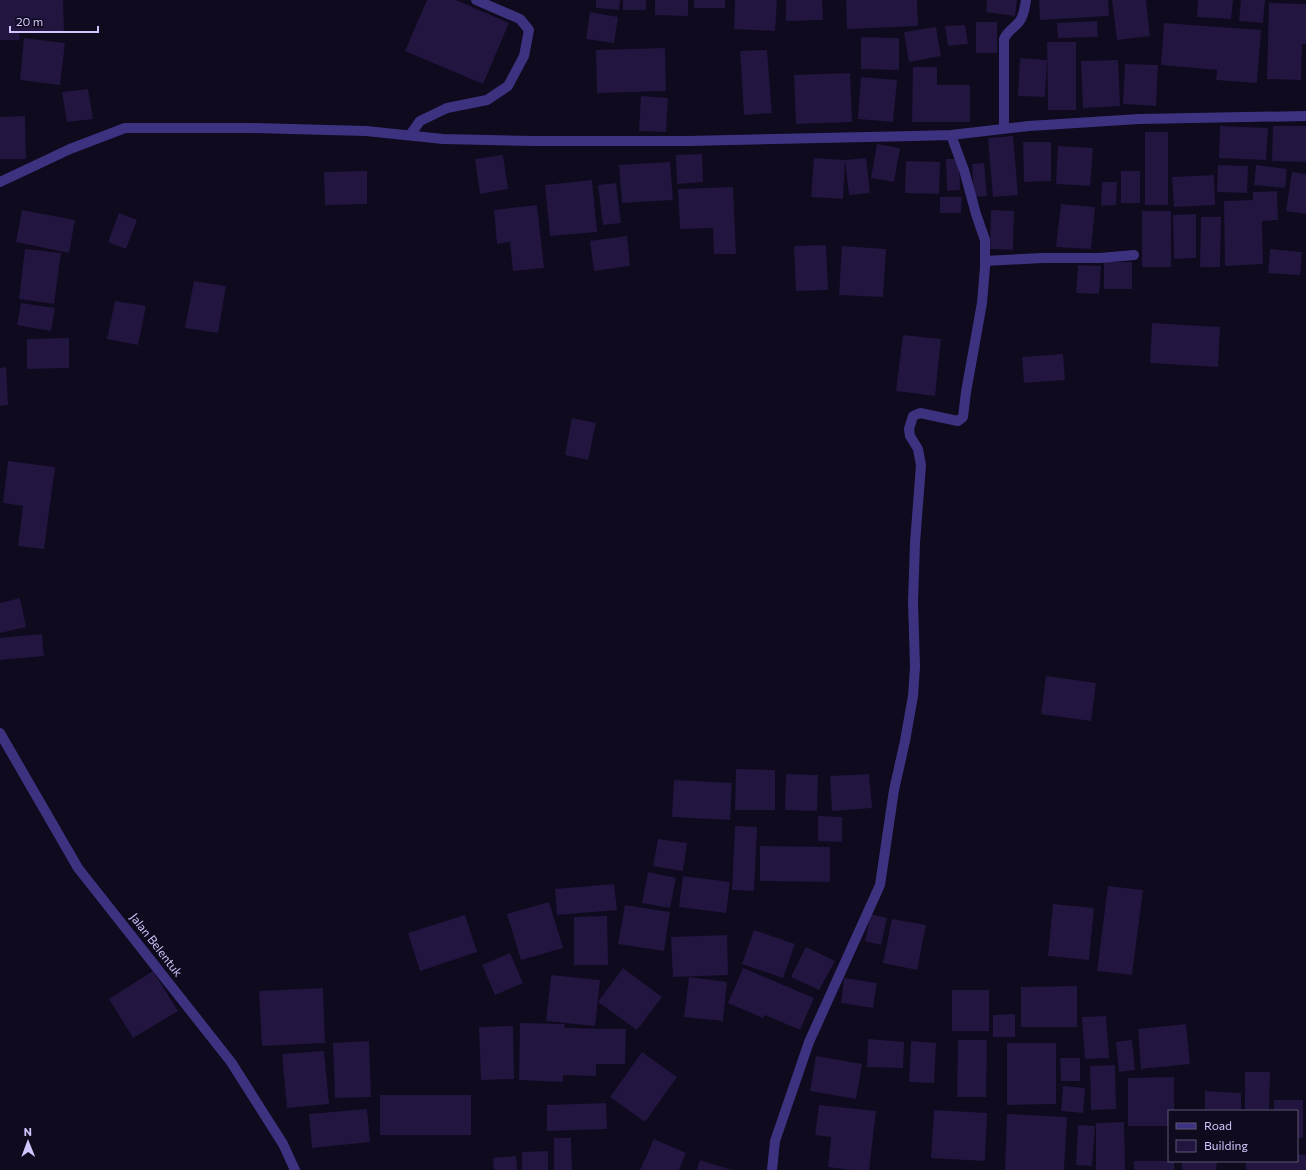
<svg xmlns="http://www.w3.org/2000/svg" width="1306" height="1170" font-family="Commissioner,sans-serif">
	<rect width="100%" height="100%" fill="#0f0a1d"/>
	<path fill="#22153f" d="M 0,0 L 63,0 L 64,33 L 19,33 L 20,40 L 0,40 Z
		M 427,0 L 456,0 L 509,23 L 483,84 L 405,51 Z
		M 596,0 L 620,0 L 619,10 L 596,8 Z
		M 623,0 L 646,0 L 646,10 L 623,10 Z
		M 655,0 L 688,0 L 688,16 L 655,15 Z
		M 694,0 L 725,0 L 725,8 L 694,8 Z
		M 735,0 L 777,0 L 775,31 L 734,29 Z
		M 786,0 L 822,0 L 823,20 L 786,21 Z
		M 846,0 L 917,0 L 918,26 L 847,29 Z
		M 987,0 L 1017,0 L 1015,16 L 986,12 Z
		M 1039,0 L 1108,0 L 1109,16 L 1040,20 Z
		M 1112,0 L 1146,0 L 1150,36 L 1117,40 Z
		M 1198,0 L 1233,0 L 1231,19 L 1197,17 Z
		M 1241,0 L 1265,0 L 1263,23 L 1239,21 Z
		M 1269,3 L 1306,4 L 1306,44 L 1302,44 L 1301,80 L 1267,79 Z
		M 590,12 L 618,17 L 614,43 L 586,39 Z
		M 1097,21 L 1098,37 L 1058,38 L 1057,23 Z
		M 976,22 L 997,22 L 997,53 L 976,53 Z
		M 1164,23 L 1261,30 L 1257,83 L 1216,80 L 1217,70 L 1161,65 Z
		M 965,25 L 968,44 L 948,46 L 945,26 Z
		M 936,27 L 941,56 L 909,62 L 904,32 Z
		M 861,37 L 899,38 L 899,70 L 861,69 Z
		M 24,38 L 65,43 L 60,85 L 20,80 Z
		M 1047,42 L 1076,42 L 1076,110 L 1048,110 Z
		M 665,48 L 666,91 L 597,93 L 596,50 Z
		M 767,50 L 772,113 L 744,115 L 740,51 Z
		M 1020,58 L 1047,60 L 1045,97 L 1018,96 Z
		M 1118,60 L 1120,106 L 1083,108 L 1081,61 Z
		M 1125,64 L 1158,65 L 1156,106 L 1123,104 Z
		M 913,67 L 937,67 L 937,85 L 970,85 L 970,122 L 912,122 Z
		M 850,73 L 852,122 L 796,124 L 794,75 Z
		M 861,77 L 897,80 L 893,122 L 858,119 Z
		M 88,89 L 93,119 L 67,122 L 62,92 Z
		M 641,96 L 668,98 L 666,132 L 639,131 Z
		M 25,116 L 26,159 L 0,159 L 0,117 Z
		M 1220,126 L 1268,128 L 1266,160 L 1219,158 Z
		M 1273,126 L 1306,126 L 1306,162 L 1272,161 Z
		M 1145,132 L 1168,132 L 1168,205 L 1145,205 Z
		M 1013,136 L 1018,195 L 993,197 L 988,138 Z
		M 1023,142 L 1051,142 L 1051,181 L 1024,182 Z
		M 877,144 L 900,148 L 894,182 L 871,178 Z
		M 1058,146 L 1093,148 L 1090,186 L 1056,184 Z
		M 702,154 L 703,182 L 677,184 L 676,155 Z
		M 503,155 L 508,189 L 480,194 L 475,159 Z
		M 814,158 L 845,160 L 843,199 L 811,197 Z
		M 866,158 L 870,193 L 849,195 L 845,160 Z
		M 946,159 L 959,159 L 960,190 L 947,191 Z
		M 906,161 L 940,162 L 939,194 L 905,193 Z
		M 670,162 L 673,200 L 622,203 L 619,165 Z
		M 984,163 L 987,196 L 974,197 L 972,164 Z
		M 1218,165 L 1248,166 L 1247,193 L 1217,192 Z
		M 1256,165 L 1287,169 L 1285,188 L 1254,185 Z
		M 367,171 L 367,204 L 325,205 L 324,172 Z
		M 1121,171 L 1140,171 L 1140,203 L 1121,203 Z
		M 1292,172 L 1306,174 L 1306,214 L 1286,211 Z
		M 1214,175 L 1215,205 L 1174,207 L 1172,177 Z
		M 592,180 L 597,232 L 550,236 L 545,185 Z
		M 1102,182 L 1117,182 L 1116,205 L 1101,206 Z
		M 616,183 L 621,223 L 603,225 L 598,185 Z
		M 733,187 L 736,254 L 714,254 L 713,228 L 680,229 L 678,189 Z
		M 1277,191 L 1278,220 L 1262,221 L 1263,264 L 1225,266 L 1224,201 L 1253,200 L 1253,192 Z
		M 940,197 L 962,197 L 961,213 L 940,213 Z
		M 1061,204 L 1095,207 L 1091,249 L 1056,247 Z
		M 537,205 L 544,268 L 513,271 L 510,242 L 497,244 L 494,210 Z
		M 22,210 L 75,220 L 69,253 L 16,242 Z
		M 991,210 L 1014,211 L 1013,250 L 990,249 Z
		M 1142,211 L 1171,211 L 1171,267 L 1142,267 Z
		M 119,213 L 137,220 L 126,249 L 108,242 Z
		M 1196,214 L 1196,258 L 1174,259 L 1173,215 Z
		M 1201,217 L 1221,217 L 1220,267 L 1200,267 Z
		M 627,236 L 630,266 L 594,271 L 590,241 Z
		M 826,245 L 828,290 L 796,291 L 794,246 Z
		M 842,246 L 886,249 L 883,297 L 839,295 Z
		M 25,249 L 61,253 L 54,304 L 19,299 Z
		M 1270,249 L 1302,252 L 1300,275 L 1268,273 Z
		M 1104,262 L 1132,262 L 1132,289 L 1104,289 Z
		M 1078,265 L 1101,266 L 1099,294 L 1076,293 Z
		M 194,281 L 226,286 L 218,333 L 185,328 Z
		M 115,301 L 146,306 L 138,345 L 107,339 Z
		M 21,303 L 55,308 L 51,331 L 17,325 Z
		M 1152,323 L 1220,327 L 1218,367 L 1150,363 Z
		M 903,335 L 941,339 L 935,396 L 896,391 Z
		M 69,338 L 69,368 L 27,369 L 27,339 Z
		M 1063,354 L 1065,380 L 1024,383 L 1022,357 Z
		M 6,367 L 8,405 L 0,406 L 0,368 Z
		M 572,418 L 596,423 L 588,460 L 565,455 Z
		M 8,461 L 55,467 L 44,549 L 18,546 L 23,506 L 3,503 Z
		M 20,598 L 26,627 L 0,633 L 0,603 Z
		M 42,634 L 44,656 L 0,660 L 0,638 Z
		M 1046,676 L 1096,683 L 1091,721 L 1041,714 Z
		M 736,769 L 775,770 L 775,810 L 735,810 Z
		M 786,774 L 818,775 L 817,811 L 785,810 Z
		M 869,774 L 872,808 L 832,811 L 830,776 Z
		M 674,780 L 732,783 L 730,820 L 672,817 Z
		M 818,816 L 842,817 L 842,842 L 818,841 Z
		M 735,826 L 757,827 L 754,891 L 732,890 Z
		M 658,839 L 687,843 L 683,871 L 653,866 Z
		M 760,846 L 830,847 L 830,882 L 760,881 Z
		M 648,872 L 676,878 L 670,908 L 642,903 Z
		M 683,876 L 730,882 L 726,913 L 679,907 Z
		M 614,884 L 617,910 L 557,915 L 555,889 Z
		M 1108,886 L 1143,890 L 1132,975 L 1097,971 Z
		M 549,902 L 563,948 L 521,960 L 507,914 Z
		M 1053,904 L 1094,908 L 1089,960 L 1048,956 Z
		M 625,905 L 670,912 L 664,951 L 618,944 Z
		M 871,914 L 887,918 L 881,945 L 865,941 Z
		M 465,915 L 477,952 L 420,971 L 408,933 Z
		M 607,916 L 608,965 L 574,965 L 574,917 Z
		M 892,919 L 926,925 L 917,970 L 883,963 Z
		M 754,930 L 795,944 L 783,978 L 742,964 Z
		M 727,935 L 728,975 L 673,977 L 671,937 Z
		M 806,947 L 835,961 L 819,990 L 791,977 Z
		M 510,953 L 523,983 L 495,995 L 482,965 Z
		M 623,968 L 662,997 L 637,1030 L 598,1002 Z
		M 743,968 L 814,998 L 800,1030 L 765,1015 L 763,1018 L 728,1003 Z
		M 153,971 L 178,1011 L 133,1038 L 109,999 Z
		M 551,975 L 600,980 L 595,1026 L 546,1021 Z
		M 689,977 L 727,982 L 723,1021 L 684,1017 Z
		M 844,978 L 877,983 L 873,1008 L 841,1003 Z
		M 1077,986 L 1077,1027 L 1021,1027 L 1021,987 Z
		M 323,988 L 325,1043 L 262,1046 L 259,991 Z
		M 952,990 L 989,990 L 989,1031 L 952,1031 Z
		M 1015,1014 L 1015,1037 L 993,1037 L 993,1015 Z
		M 1106,1016 L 1109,1058 L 1085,1059 L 1082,1017 Z
		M 520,1023 L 565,1024 L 564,1028 L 626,1029 L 625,1064 L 596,1064 L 596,1076 L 563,1075 L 563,1082 L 519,1080 Z
		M 1186,1024 L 1190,1064 L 1141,1069 L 1138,1029 Z
		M 513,1026 L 514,1079 L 481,1080 L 479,1027 Z
		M 868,1039 L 904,1042 L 903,1068 L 867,1067 Z
		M 958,1040 L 987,1040 L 986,1097 L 957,1097 Z
		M 1132,1040 L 1135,1070 L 1119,1072 L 1116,1042 Z
		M 369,1041 L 371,1097 L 335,1098 L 333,1043 Z
		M 911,1041 L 936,1043 L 934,1083 L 909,1082 Z
		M 1007,1043 L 1056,1043 L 1056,1104 L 1007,1105 Z
		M 324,1051 L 329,1104 L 287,1108 L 282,1054 Z
		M 642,1052 L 677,1077 L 645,1122 L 610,1097 Z
		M 816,1056 L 862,1064 L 856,1099 L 810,1091 Z
		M 1060,1058 L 1080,1058 L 1080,1081 L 1061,1081 Z
		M 1115,1065 L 1116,1109 L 1091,1110 L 1090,1066 Z
		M 1245,1072 L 1270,1072 L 1269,1111 L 1245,1111 Z
		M 1174,1077 L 1174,1111 L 1169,1111 L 1169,1126 L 1128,1126 L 1128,1078 Z
		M 1063,1086 L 1085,1088 L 1083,1113 L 1061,1111 Z
		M 1205,1091 L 1241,1093 L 1241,1111 L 1205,1111 Z
		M 380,1095 L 471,1095 L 471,1135 L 380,1135 Z
		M 1274,1100 L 1303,1100 L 1303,1138 L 1297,1138 L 1297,1111 L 1274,1111 Z
		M 606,1103 L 607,1129 L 547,1131 L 547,1105 Z
		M 819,1105 L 876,1111 L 869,1170 L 851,1170 L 828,1167 L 831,1137 L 815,1135 Z
		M 367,1109 L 370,1142 L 312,1148 L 309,1114 Z
		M 934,1110 L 987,1113 L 985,1161 L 931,1158 Z
		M 1007,1114 L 1067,1117 L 1064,1170 L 1005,1170 Z
		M 1124,1122 L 1125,1170 L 1096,1170 L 1096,1123 Z
		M 1078,1125 L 1095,1126 L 1092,1166 L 1076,1165 Z
		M 554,1138 L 571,1138 L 572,1170 L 554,1170 Z
		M 654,1139 L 686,1153 L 679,1170 L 640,1170 Z
		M 548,1151 L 548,1170 L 522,1170 L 522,1152 Z
		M 1297,1154 L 1306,1155 L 1306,1170 L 1246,1170 L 1246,1161 L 1297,1161 Z
		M 516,1156 L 517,1170 L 494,1170 L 493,1158 Z
		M 700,1160 L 732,1170 L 697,1170 Z
		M 1134,1161 L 1174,1161 L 1174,1170 L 1134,1170 Z
		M 1182,1161 L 1217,1161 L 1216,1170 L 1182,1170 Z"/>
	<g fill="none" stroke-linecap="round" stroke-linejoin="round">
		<path stroke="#3d3280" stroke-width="10" d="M 1004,128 L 1004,39 C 1007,31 1014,28 1019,22 C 1024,16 1025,7 1026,0
			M 410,135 L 420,121 L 447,108 L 487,100 L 508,86 L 524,56 L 529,30 L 520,19 L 476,0
			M 0,182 L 70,149 L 125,128 L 251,128 L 366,131 L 443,139 L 535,141 L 688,141 L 914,136 L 951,135 L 1029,126 L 1139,119 L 1306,116
			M 985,261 L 1042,258 L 1100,258 L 1134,255
			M 0,733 L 78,868 L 231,1062 L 283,1144 L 295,1170
			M 772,1170 L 775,1141 L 809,1042 L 880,885 L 894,790 L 905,741 L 913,696 L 915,667 L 913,602 L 915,543 L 921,465 L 918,449 L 910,436 L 909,429 L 913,416 L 920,413 L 958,421 L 963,417 L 966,392 L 982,303 L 985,267 L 985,240 L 976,214 L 964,170 L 951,135"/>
	</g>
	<g text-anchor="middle" stroke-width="4" stroke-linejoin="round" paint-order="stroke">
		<g font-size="12" fill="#d3c6ff" stroke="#0f0a1d">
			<text transform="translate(156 945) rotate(52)" y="4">Jalan Belentuk</text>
		</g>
	</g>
	<rect x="1168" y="1110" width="130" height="52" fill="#0f0a1d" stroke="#5d5577"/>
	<rect x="1176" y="1123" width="20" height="6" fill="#3d3280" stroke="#5d5577"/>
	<text x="1204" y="1130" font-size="12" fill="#d3c6ff">Road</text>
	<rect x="1176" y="1140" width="20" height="12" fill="#22153f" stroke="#5d5577"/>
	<text x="1204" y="1150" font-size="12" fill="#d3c6ff">Building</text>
	<g transform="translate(28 1142) rotate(359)" stroke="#0f0a1d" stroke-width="3" paint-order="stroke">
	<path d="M0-3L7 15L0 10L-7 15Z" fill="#d3c6ff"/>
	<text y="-6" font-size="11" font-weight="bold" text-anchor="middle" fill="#d3c6ff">N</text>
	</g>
	<path d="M10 26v6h88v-6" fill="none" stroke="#d3c6ff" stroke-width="2"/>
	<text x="16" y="26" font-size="12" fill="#d3c6ff" stroke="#0f0a1d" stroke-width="3" paint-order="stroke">20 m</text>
</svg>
